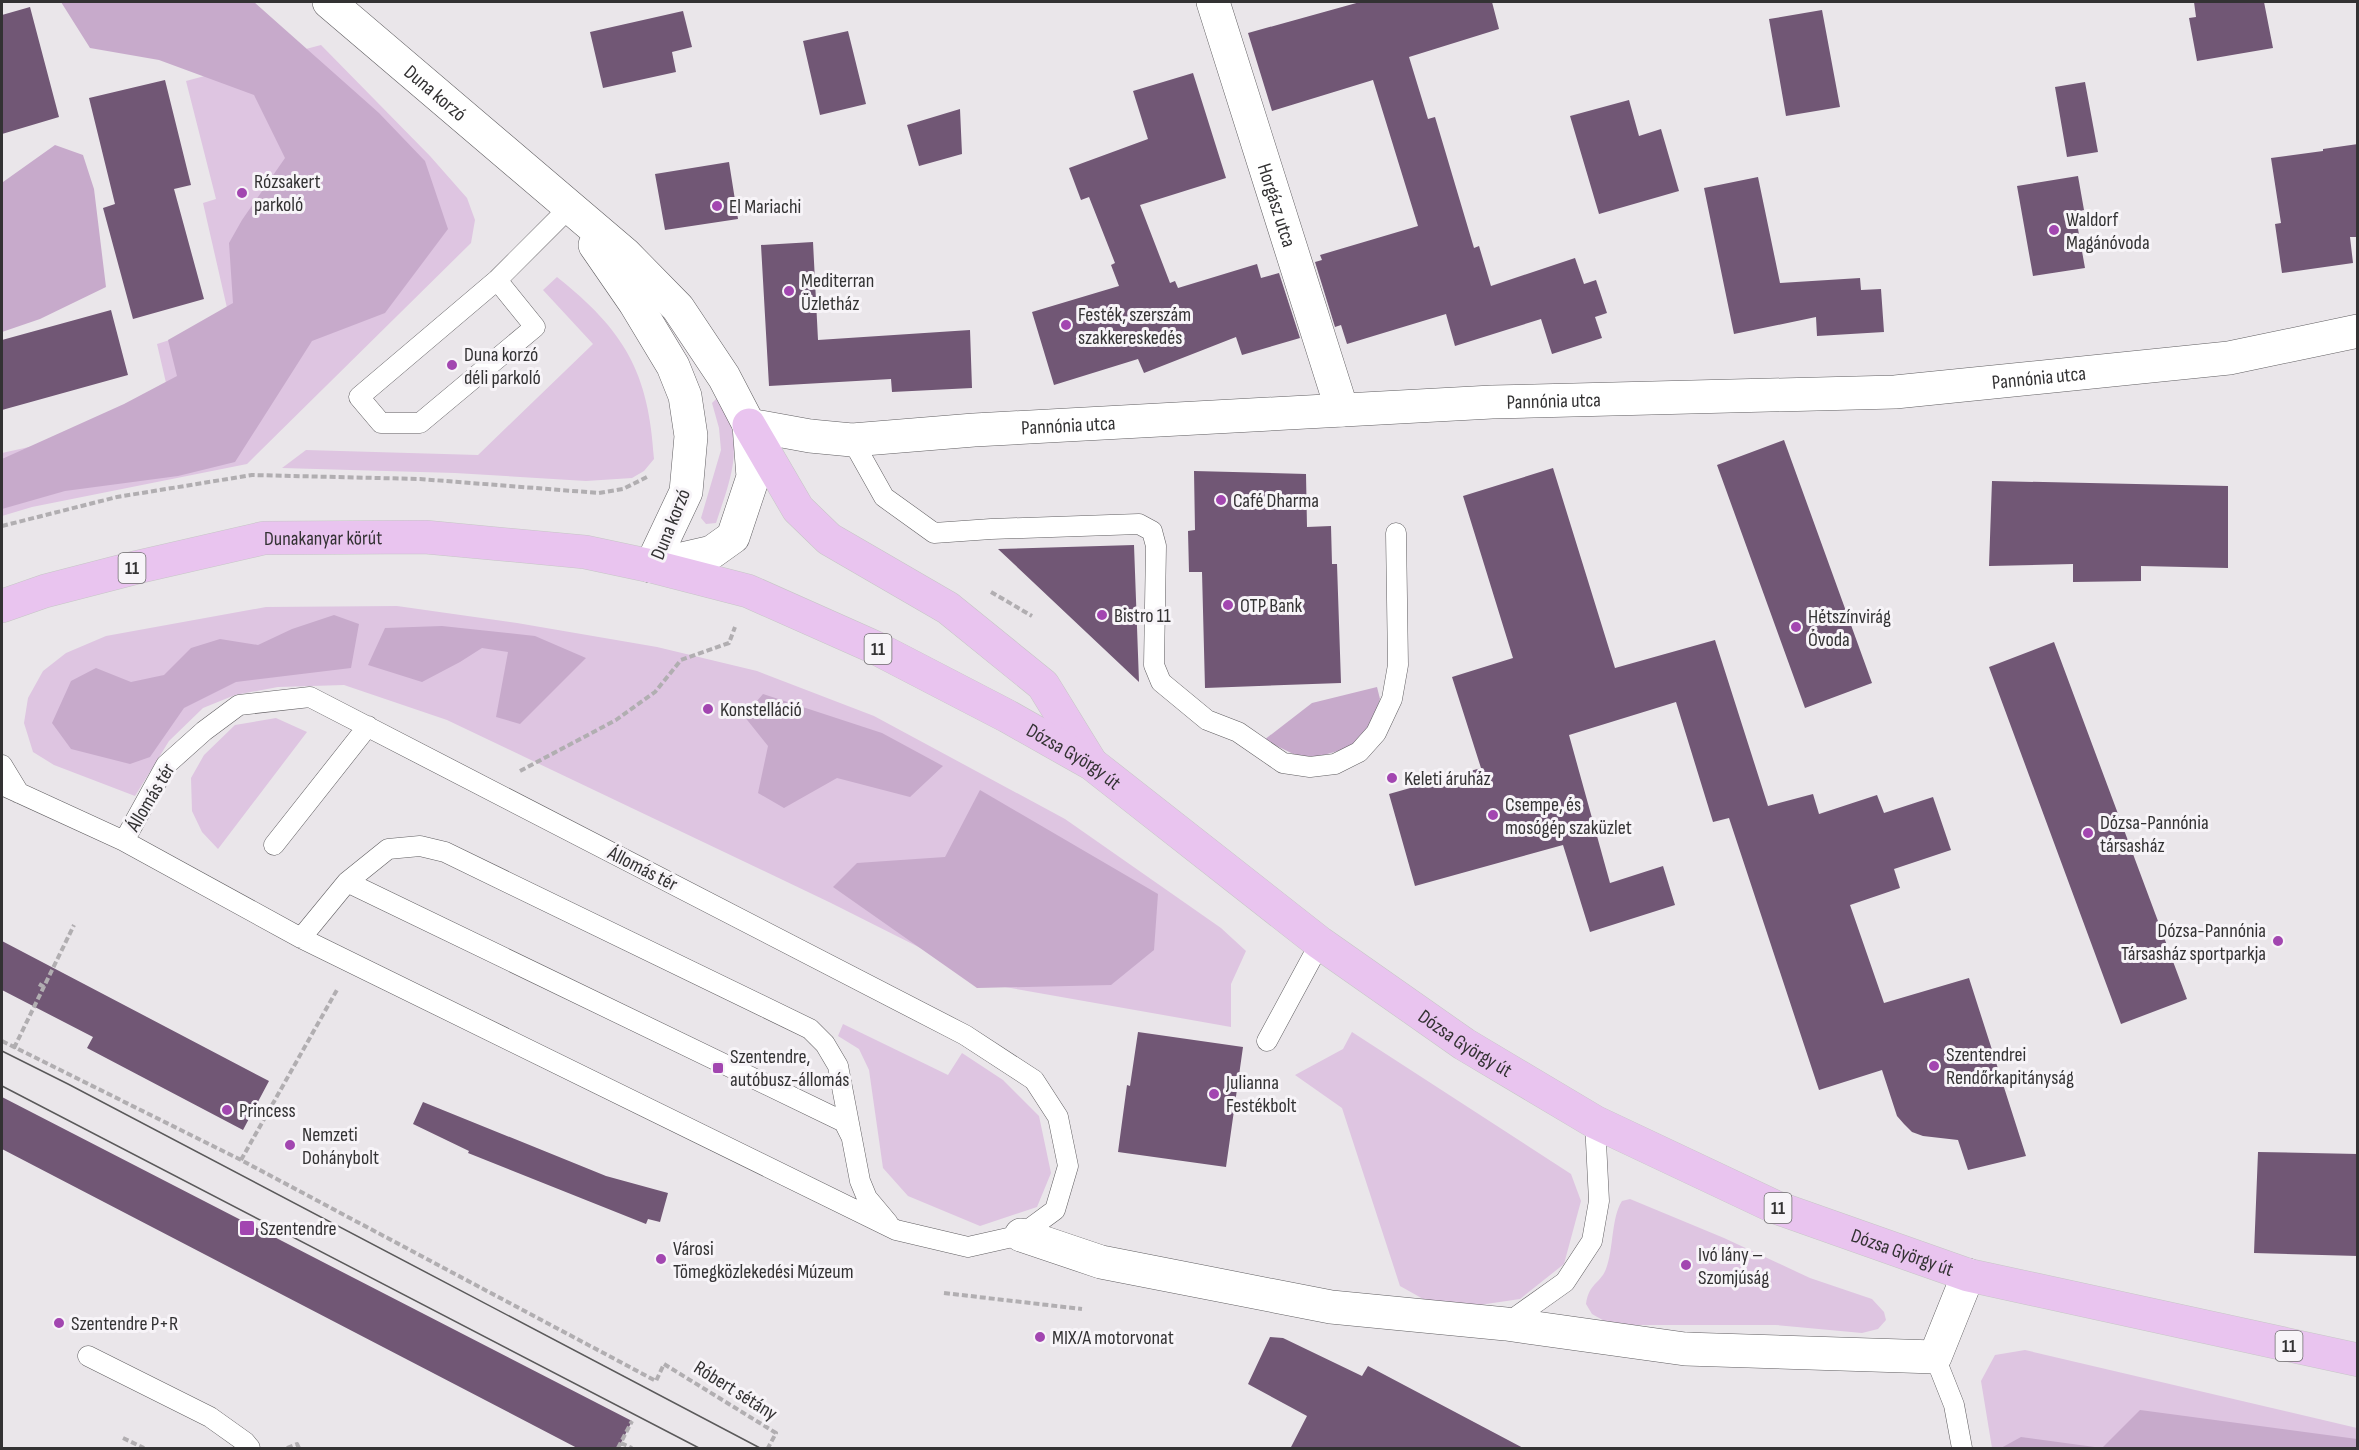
<svg xmlns="http://www.w3.org/2000/svg" width="2359" height="1450" font-family="'Sofia Sans Condensed',sans-serif">
	<rect width="100%" height="100%" fill="#eae6ea"/>
	<path fill="#dec5e1" d="M 321,45 L 430,156 L 467,198 L 475,220 L 471,243 L 247,464 L 32,507 L 2,516 L 2,453 L 65,439 L 170,400 L 157,344 L 230,321 L 203,203 L 216,199 L 186,81 Z
		M 557,277 C 625,331 649,373 654,459 L 644,471 L 632,478 L 586,481 L 455,473 L 282,468 L 306,450 L 478,455 L 593,344 L 543,290 Z
		M 718,397 C 726,404 727,412 730,422 C 741,457 727,489 716,523 L 706,524 L 701,518 L 721,450 L 719,428 L 712,403 Z
		M 397,606 L 517,623 L 657,647 L 757,671 L 874,716 L 1065,819 L 1221,928 L 1246,951 L 1231,984 L 1231,1027 L 994,985 L 831,903 L 447,720 L 344,685 L 278,687 L 235,695 L 203,708 L 169,741 L 135,796 L 54,765 L 33,752 L 24,723 L 28,698 L 43,671 L 66,653 L 106,636 L 266,607 Z
		M 276,718 L 307,732 L 218,849 L 202,832 L 192,811 L 191,778 L 204,755 L 235,725 Z
		M 843,1024 L 948,1075 L 962,1053 L 1003,1080 L 1039,1116 L 1051,1173 L 1037,1207 L 980,1226 L 908,1196 L 883,1168 L 869,1070 L 859,1049 L 838,1036 Z
		M 1352,1032 L 1571,1174 L 1581,1201 L 1564,1264 L 1520,1299 L 1459,1308 L 1425,1300 L 1400,1286 L 1342,1108 L 1295,1075 L 1343,1049 Z
		M 1630,1199 L 1724,1238 L 1810,1278 L 1872,1299 L 1884,1312 L 1886,1320 L 1878,1329 L 1862,1333 L 1776,1325 L 1632,1325 L 1608,1323 L 1592,1314 L 1586,1304 C 1589,1283 1600,1284 1606,1269 C 1614,1248 1611,1218 1622,1201 Z
		M 2025,1350 L 2357,1428 L 2357,1448 L 1992,1448 L 1981,1381 L 1995,1355 Z"/>
	<path fill="#c7aacb" d="M 61,2 L 254,2 L 379,113 L 425,161 L 448,229 L 385,313 L 312,341 L 235,462 L 178,476 L 65,491 L 2,509 L 2,459 L 124,404 L 177,376 L 168,340 L 233,303 L 229,243 L 242,220 L 285,158 L 254,95 L 159,60 L 90,48 Z
		M 55,145 L 83,155 L 94,189 L 106,287 L 40,319 L 2,332 L 2,190 L 3,182 Z
		M 334,615 L 359,624 L 351,668 L 236,682 L 184,708 L 150,757 L 130,764 L 71,749 L 52,723 L 71,681 L 96,668 L 131,682 L 164,675 L 191,648 L 220,639 L 258,645 L 292,629 Z
		M 442,626 L 535,636 L 586,658 L 520,724 L 496,717 L 508,652 L 482,648 L 460,662 L 422,682 L 368,665 L 385,628 Z
		M 1377,687 L 1380,699 L 1373,720 L 1352,747 L 1306,760 L 1264,740 L 1312,703 Z
		M 763,694 L 882,733 L 943,766 L 910,797 L 837,778 L 784,808 L 758,793 L 768,746 L 744,716 Z
		M 980,790 L 1158,894 L 1154,950 L 1111,985 L 977,988 L 833,887 L 857,863 L 945,857 Z
		M 2140,1410 L 2357,1439 L 2357,1448 L 2001,1448 L 2021,1437 L 2102,1448 Z"/>
	<path fill="#715775" d="M 1360,2 L 1492,2 L 1499,29 L 1409,57 L 1428,119 L 1435,117 L 1474,248 L 1479,246 L 1491,286 L 1575,258 L 1584,284 L 1596,280 L 1607,313 L 1595,317 L 1602,338 L 1552,354 L 1541,319 L 1455,346 L 1446,314 L 1347,344 L 1341,325 L 1335,327 L 1315,262 L 1322,260 L 1320,255 L 1418,226 L 1373,80 L 1272,111 L 1248,33 Z
		M 2194,2 L 2264,2 L 2273,48 L 2197,61 L 2189,18 L 2196,17 Z
		M 30,7 L 59,117 L 2,134 L 2,15 Z
		M 1822,10 L 1840,107 L 1786,116 L 1769,19 Z
		M 683,11 L 692,47 L 672,52 L 676,72 L 603,88 L 590,32 Z
		M 848,31 L 866,104 L 820,115 L 803,41 Z
		M 1193,73 L 1226,178 L 1140,205 L 1170,283 L 1175,281 L 1178,288 L 1257,264 L 1261,278 L 1279,273 L 1300,338 L 1242,355 L 1236,337 L 1144,373 L 1138,359 L 1054,385 L 1032,312 L 1119,286 L 1111,265 L 1115,263 L 1089,197 L 1081,200 L 1069,168 L 1148,139 L 1133,91 Z
		M 165,80 L 191,185 L 174,189 L 204,299 L 133,319 L 103,208 L 115,204 L 89,98 Z
		M 2085,82 L 2098,152 L 2067,157 L 2055,87 Z
		M 1629,100 L 1639,136 L 1661,129 L 1679,191 L 1599,214 L 1570,116 Z
		M 960,109 L 962,154 L 919,166 L 907,125 Z
		M 2358,144 L 2358,237 L 2350,237 L 2353,263 L 2282,273 L 2275,224 L 2281,223 L 2271,158 L 2323,151 L 2323,149 Z
		M 729,162 L 738,219 L 665,230 L 655,174 Z
		M 2078,176 L 2084,210 L 2075,212 L 2085,268 L 2033,276 L 2017,186 Z
		M 1758,177 L 1780,283 L 1860,278 L 1861,290 L 1881,289 L 1884,332 L 1817,336 L 1816,317 L 1734,334 L 1704,188 Z
		M 813,242 L 818,340 L 970,330 L 972,388 L 892,392 L 891,379 L 769,386 L 761,245 Z
		M 111,310 L 128,375 L 2,410 L 2,340 Z
		M 1784,440 L 1872,683 L 1805,708 L 1717,465 Z
		M 1553,468 L 1615,668 L 1715,640 L 1768,806 L 1813,794 L 1819,814 L 1877,795 L 1884,813 L 1933,797 L 1951,850 L 1894,869 L 1900,888 L 1850,905 L 1884,1003 L 1969,978 L 2026,1156 L 1968,1170 L 1958,1140 L 1923,1136 L 1912,1132 L 1904,1124 L 1897,1116 L 1882,1070 L 1819,1090 L 1729,818 L 1713,822 L 1676,702 L 1569,735 L 1610,883 L 1663,866 L 1675,905 L 1590,932 L 1563,845 L 1415,886 L 1389,794 L 1481,768 L 1452,677 L 1513,658 L 1463,496 Z
		M 1194,471 L 1306,474 L 1307,527 L 1331,526 L 1332,564 L 1337,564 L 1341,683 L 1205,688 L 1202,572 L 1189,572 L 1188,531 L 1195,530 Z
		M 1992,481 L 2228,486 L 2228,568 L 2141,566 L 2141,581 L 2073,582 L 2073,564 L 1989,566 Z
		M 1134,545 L 1139,682 L 998,549 Z
		M 2054,642 L 2187,999 L 2121,1024 L 1989,667 Z
		M 2,941 L 269,1081 L 243,1130 L 87,1048 L 93,1037 L 2,990 Z
		M 1138,1032 L 1243,1047 L 1226,1167 L 1118,1152 L 1127,1085 L 1130,1086 Z
		M 2,1097 L 632,1421 L 618,1449 L 579,1449 L 2,1149 Z
		M 423,1102 L 606,1176 L 668,1193 L 660,1222 L 648,1219 L 646,1224 L 468,1153 L 469,1151 L 413,1124 Z
		M 2258,1152 L 2358,1154 L 2358,1256 L 2254,1253 Z
		M 1270,1337 L 1283,1338 L 1362,1376 L 1368,1366 L 1525,1449 L 1290,1449 L 1307,1416 L 1248,1384 Z"/>
	<g fill="none" stroke-linecap="round" stroke-linejoin="round">
		<g stroke="#605e61" stroke-width="21">
			<path id="service" d="M 497,280 L 535,327 L 420,423 L 381,423 L 359,397 L 497,280 L 569,208
				M 852,440 L 884,497 L 934,533 L 991,529 L 1139,524 L 1152,531 L 1156,546 L 1154,665 L 1161,682 L 1207,720 L 1238,732 L 1283,763 L 1310,767 L 1335,764 L 1359,752 L 1376,733 L 1392,699 L 1398,665 L 1396,533
				M 2,765 L 19,793
				M 2,785 L 124,841 L 301,938 L 896,1230 L 968,1247 L 1021,1235 L 1055,1210 L 1068,1166 L 1058,1117 L 1034,1080 L 965,1035 L 310,697 L 239,705 L 204,731 L 166,765 L 124,841
				M 274,845 L 368,726
				M 347,882 L 844,1122 L 851,1136
				M 301,938 L 347,882 L 388,849 L 420,846 L 445,852 L 810,1029 L 825,1044 L 838,1066 L 860,1181 L 867,1198 L 888,1223
				M 1267,1041 L 1320,943
				M 1506,1324 L 1565,1282 L 1592,1241 L 1599,1201 L 1595,1122
				M 88,1356 L 210,1417 L 245,1442 L 250,1448
				M 1935,1357 L 1954,1405 L 1962,1448"/>
		</g>
		<g stroke="#605e61" stroke-width="34">
			<g id="minor">
				<path id="s1" d="M 1213,2 L 1342,410"/>
				<path id="s2" d="M 749,425 L 810,436 L 852,440 L 974,430 L 1492,402 L 1895,392 L 2229,358 L 2358,331"/>
				<path d="M 1021,1235 L 1101,1262 L 1331,1307 L 1506,1324 L 1685,1349 L 1935,1357 L 1968,1275"/>
			</g>
		</g>
		<g stroke="#605e61" stroke-width="34">
			<g id="tertiary">
				<path id="s3" d="M 329,2 L 625,254 L 678,308 L 724,377 L 749,425 L 753,477 L 733,537 L 712,552 L 651,566"/>
				<path d="M 595,245 L 635,303 L 673,366 L 685,396 L 691,436 L 686,492 L 651,566"/>
			</g>
		</g>
		<g stroke="#c6c6c6" stroke-width="34">
			<g id="primary">
				<path d="M 749,425 L 798,509 L 829,539 L 948,608 L 1043,685 L 1091,763"/>
				<path id="s4" d="M 2,606 L 45,591 L 138,567 L 264,538 L 425,537 L 585,552 L 651,566 L 748,591 L 874,647 L 1007,716 L 1092,764 L 1320,943 L 1464,1044 L 1595,1122 L 1775,1207 L 1968,1275 L 2358,1360"/>
			</g>
		</g>
		<path stroke="#b1aeb1" stroke-width="4" stroke-dasharray="6 3" stroke-linecap="butt" d="M 2,526 L 117,497 L 252,475 L 420,479 L 599,493 L 623,489 L 647,477
			M 991,592 L 1032,616
			M 520,771 L 616,720 L 655,692 L 681,660 L 729,643 L 735,627
			M 39,984 L 44,987
			M 2,1041 L 241,1160 L 656,1381 L 664,1364 L 776,1433 L 768,1448
			M 14,1048 L 74,925
			M 241,1160 L 338,988
			M 944,1293 L 1082,1309
			M 123,1438 L 144,1448
			M 621,1443 L 632,1448
			M 287,1448 L 297,1444 L 299,1448
			M 618,1448 L 632,1421"/>
		<use href="#service" stroke="#fff" stroke-width="20"/>
		<use href="#minor" stroke="#fff" stroke-width="33"/>
		<use href="#tertiary" stroke="#fff" stroke-width="33"/>
		<use href="#primary" stroke="#e9c4ef" stroke-width="33"/>
		<path stroke="#5a595a" stroke-width="1.5" d="M 2,1051 L 68,1084 L 760,1448
			M 2,1086 L 699,1448"/>
	</g>
	<g fill="#a246b0" stroke="#f7f4f8" stroke-width="2">
		<circle cx="242" cy="193" r="6"/>
		<circle cx="717" cy="206" r="6"/>
		<circle cx="2054" cy="230" r="6"/>
		<circle cx="789" cy="291" r="6"/>
		<circle cx="1066" cy="325" r="6"/>
		<circle cx="452" cy="365" r="6"/>
		<circle cx="1221" cy="500" r="6"/>
		<circle cx="1228" cy="605" r="6"/>
		<circle cx="1102" cy="615" r="6"/>
		<circle cx="1796" cy="627" r="6"/>
		<circle cx="708" cy="709" r="6"/>
		<circle cx="1392" cy="778" r="6"/>
		<circle cx="1493" cy="815" r="6"/>
		<circle cx="2088" cy="833" r="6"/>
		<circle cx="2278" cy="941" r="6"/>
		<circle cx="1934" cy="1066" r="6"/>
		<rect x="712" y="1062" width="12" height="12" rx="3"/>
		<circle cx="1214" cy="1094" r="6"/>
		<circle cx="227" cy="1110" r="6"/>
		<circle cx="290" cy="1145" r="6"/>
		<rect x="239" y="1220" width="16" height="16" rx="3"/>
		<circle cx="661" cy="1259" r="6"/>
		<circle cx="1686" cy="1265" r="6"/>
		<circle cx="59" cy="1323" r="6"/>
		<circle cx="1040" cy="1337" r="6"/>
	</g>
	<g text-anchor="middle" stroke-width="6" stroke-linejoin="round" paint-order="stroke">
		<g fill="#f7f4f8" stroke="#6e6c6e" stroke-width="1.5">
			<rect x="118.5" y="553" width="27" height="30" rx="4.5"/>
			<rect x="864.5" y="634" width="27" height="30" rx="4.5"/>
			<rect x="1764.5" y="1193" width="27" height="30" rx="4.5"/>
			<rect x="2275.5" y="1331" width="27" height="30" rx="4.5"/>
		</g>
		<g font-size="18" font-weight="bold" fill="#333233">
			<text x="132" y="574">11</text>
			<text x="878" y="655">11</text>
			<text x="1778" y="1214">11</text>
			<text x="2289" y="1352">11</text>
		</g>
		<g font-size="20" fill="#333233" stroke="#f7f4f8">
			<text dy="7" stroke="none"><textPath href="#s3" startOffset="140">Duna korzó</textPath></text>
			<text dy="7" stroke="none"><textPath href="#s1" startOffset="213">Horgász utca</textPath></text>
			<text dy="7" stroke="none"><textPath href="#s2" startOffset="1293">Pannónia utca</textPath></text>
			<text dy="7" stroke="none"><textPath href="#s2" startOffset="807">Pannónia utca</textPath></text>
			<text dy="7" stroke="none"><textPath href="#s2" startOffset="321">Pannónia utca</textPath></text>
			<text transform="translate(670 524) rotate(-68)" y="7">Duna korzó</text>
			<text dy="7" stroke="none"><textPath href="#s4" startOffset="330">Dunakanyar körút</textPath></text>
			<text dy="7" stroke="none"><textPath href="#s4" startOffset="1126">Dózsa György út</textPath></text>
			<text transform="translate(150 797) rotate(-59)" y="7">Állomás tér</text>
			<text transform="translate(643 868) rotate(27)" y="7">Állomás tér</text>
			<text dy="7" stroke="none"><textPath href="#s4" startOffset="1612">Dózsa György út</textPath></text>
			<text dy="7" stroke="none"><textPath href="#s4" startOffset="2098">Dózsa György út</textPath></text>
			<text transform="translate(736 1390) rotate(32)" y="7">Róbert sétány</text>
		</g>
		<g font-size="20" fill="#333233" stroke="#f7f4f8" text-anchor="start">
			<text x="254" y="188">Rózsakert<tspan x="254" dy="23">parkoló</tspan></text>
			<text x="729" y="213">El Mariachi</text>
			<text x="2066" y="226">Waldorf<tspan x="2066" dy="23">Magánóvoda</tspan></text>
			<text x="801" y="287">Mediterran<tspan x="801" dy="23">Üzletház</tspan></text>
			<text x="1078" y="321">Festék, szerszám<tspan x="1078" dy="23">szakkereskedés</tspan></text>
			<text x="464" y="361">Duna korzó<tspan x="464" dy="23">déli parkoló</tspan></text>
			<text x="1233" y="507">Café Dharma</text>
			<text x="1240" y="612">OTP Bank</text>
			<text x="1114" y="622">Bistro 11</text>
			<text x="1808" y="623">Hétszínvirág<tspan x="1808" dy="23">Óvoda</tspan></text>
			<text x="720" y="716">Konstelláció</text>
			<text x="1404" y="785">Keleti áruház</text>
			<text x="1505" y="811">Csempe, és<tspan x="1505" dy="23">mosógép szaküzlet</tspan></text>
			<text x="2100" y="829">Dózsa-Pannónia<tspan x="2100" dy="23">társasház</tspan></text>
			<text x="2266" y="937" text-anchor="end">Dózsa-Pannónia<tspan x="2266" dy="23">Társasház sportparkja</tspan></text>
			<text x="1946" y="1061">Szentendrei<tspan x="1946" dy="23">Rendőrkapitányság</tspan></text>
			<text x="730" y="1063">Szentendre,<tspan x="730" dy="23">autóbusz-állomás</tspan></text>
			<text x="1226" y="1089">Julianna<tspan x="1226" dy="23">Festékbolt</tspan></text>
			<text x="239" y="1117">Princess</text>
			<text x="302" y="1141">Nemzeti<tspan x="302" dy="23">Dohánybolt</tspan></text>
			<text x="260" y="1235">Szentendre</text>
			<text x="673" y="1255">Városi<tspan x="673" dy="23">Tömegközlekedési Múzeum</tspan></text>
			<text x="1698" y="1261">Ivó lány –<tspan x="1698" dy="23">Szomjúság</tspan></text>
			<text x="71" y="1330">Szentendre P+R</text>
			<text x="1052" y="1344">MIX/A motorvonat</text>
		</g>
	</g>
	<rect width="2359" height="1450" fill="none" stroke="#333233" stroke-width="6"/>
</svg>
